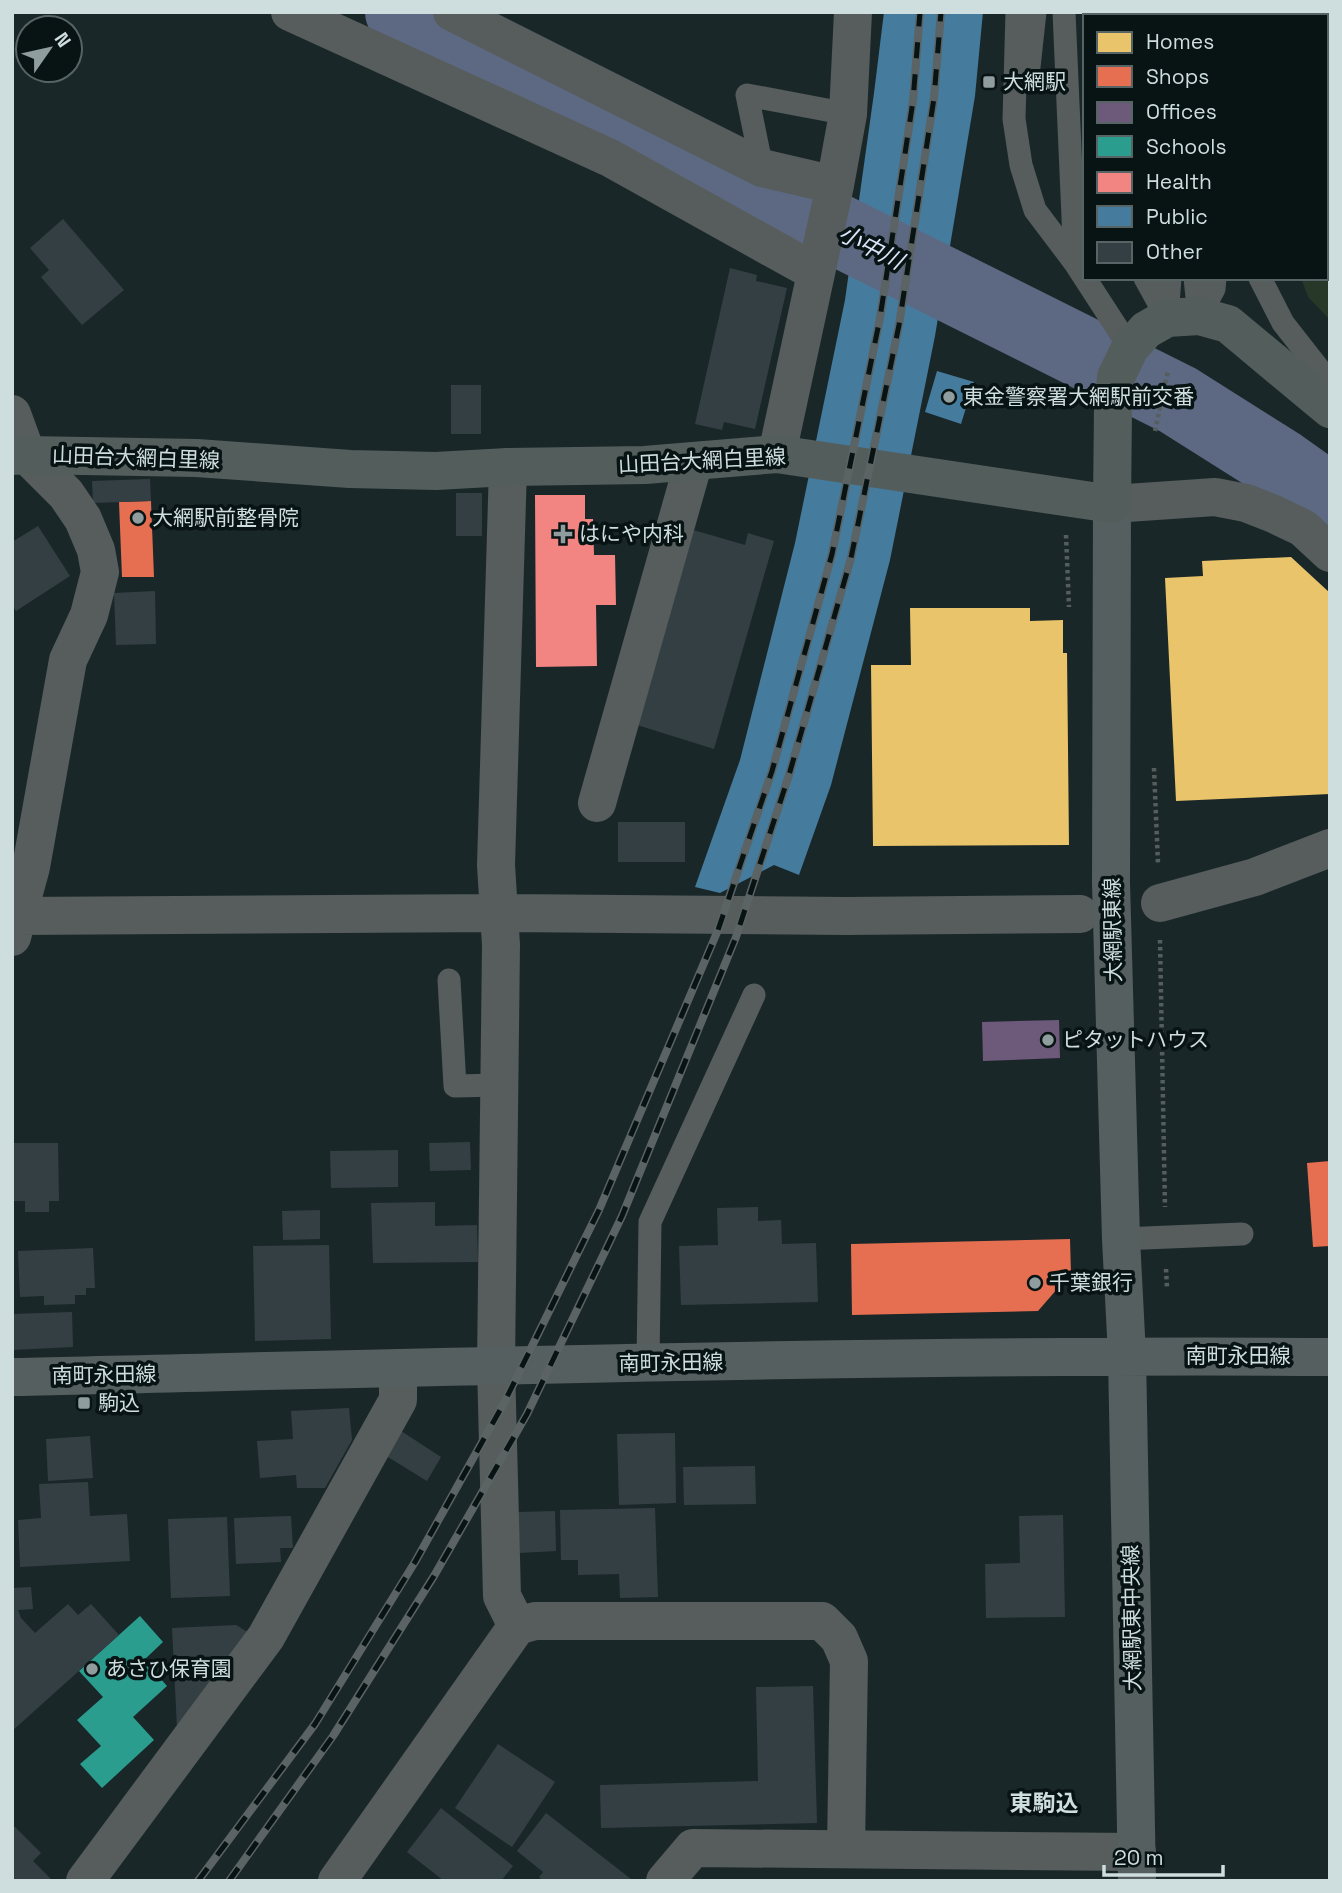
<svg xmlns="http://www.w3.org/2000/svg" width="1342" height="1893" font-family="'Space Grotesk','Noto Sans JP',sans-serif">
	<rect width="100%" height="100%" fill="#1a2729"/>
	<path fill="#273728" d="M 1326,239 L 1330,248 L 1330,320 L 1308,297 L 1301,278 L 1326,278 Z"/>
	<path fill="#e9c46a" d="M 1291,557 L 1330,593 L 1330,794 L 1176,801 L 1165,578 L 1203,576 L 1202,561 Z
		M 910,608 L 1030,608 L 1030,621 L 1063,620 L 1063,653 L 1067,653 L 1069,845 L 873,846 L 871,665 L 911,665 Z"/>
	<path fill="#e76f51" d="M 151,501 L 154,577 L 122,577 L 119,502 Z
		M 1330,1161 L 1330,1246 L 1313,1247 L 1307,1163 Z
		M 1070,1239 L 1071,1273 L 1038,1311 L 852,1315 L 851,1244 Z"/>
	<path fill="#6d597a" d="M 1059,1020 L 1060,1058 L 983,1061 L 982,1022 Z"/>
	<path fill="#2a9d8f" d="M 140,1616 L 163,1642 L 144,1660 L 167,1686 L 133,1717 L 154,1740 L 102,1788 L 80,1764 L 101,1746 L 77,1720 L 103,1697 L 79,1671 Z"/>
	<path fill="#f28482" d="M 535,495 L 585,495 L 585,519 L 593,519 L 594,555 L 615,555 L 616,605 L 596,605 L 597,666 L 536,667 Z"/>
	<path fill="#457b9d" d="M 884,12 L 983,12 L 975,96 L 935,336 L 890,560 L 831,785 L 799,875 L 774,865 L 720,893 L 695,887 L 740,760 L 795,543 L 845,300 L 874,93 Z
		M 937,371 L 974,382 L 961,424 L 925,412 Z"/>
	<g fill="none" stroke-linecap="round" stroke-linejoin="round">
		<path stroke="#5d6982" stroke-width="72" d="M 401,12 L 1178,400 L 1281,465 L 1330,500"/>
	</g>
	<path fill="#343f44" d="M 63,219 L 124,290 L 82,325 L 41,277 L 49,270 L 30,248 Z
		M 730,268 L 757,275 L 756,281 L 787,288 L 755,429 L 724,422 L 722,430 L 695,424 Z
		M 451,385 L 481,385 L 481,434 L 451,434 Z
		M 150,479 L 151,501 L 93,503 L 92,481 Z
		M 456,493 L 482,493 L 482,536 L 456,536 Z
		M 38,526 L 70,576 L 16,611 L 12,605 L 12,542 Z
		M 690,529 L 745,545 L 748,533 L 774,541 L 714,749 L 634,724 Z
		M 155,591 L 156,644 L 116,645 L 114,593 Z
		M 618,822 L 685,822 L 685,862 L 618,862 Z
		M 470,1142 L 471,1170 L 430,1171 L 429,1143 Z
		M 12,1143 L 58,1143 L 59,1201 L 49,1201 L 49,1212 L 25,1212 L 25,1201 L 12,1201 Z
		M 398,1150 L 398,1187 L 331,1188 L 330,1151 Z
		M 435,1202 L 435,1226 L 477,1225 L 478,1262 L 373,1263 L 371,1203 Z
		M 758,1207 L 758,1221 L 781,1220 L 782,1244 L 816,1243 L 818,1302 L 681,1305 L 679,1246 L 718,1245 L 717,1208 Z
		M 320,1210 L 320,1239 L 283,1240 L 282,1211 Z
		M 329,1245 L 331,1339 L 255,1341 L 253,1246 Z
		M 93,1248 L 95,1288 L 86,1288 L 86,1295 L 75,1295 L 75,1304 L 44,1305 L 44,1296 L 20,1297 L 18,1251 Z
		M 72,1312 L 73,1347 L 12,1350 L 12,1314 Z
		M 349,1408 L 352,1440 L 325,1488 L 297,1488 L 296,1475 L 260,1478 L 257,1441 L 293,1439 L 291,1411 Z
		M 398,1429 L 441,1457 L 427,1481 L 383,1454 Z
		M 675,1433 L 676,1503 L 619,1505 L 617,1434 Z
		M 90,1436 L 93,1478 L 48,1481 L 46,1439 Z
		M 755,1466 L 756,1504 L 684,1505 L 683,1467 Z
		M 88,1482 L 90,1516 L 127,1514 L 130,1561 L 20,1567 L 18,1520 L 41,1518 L 39,1484 Z
		M 655,1508 L 658,1597 L 620,1598 L 619,1574 L 578,1575 L 578,1560 L 561,1560 L 560,1510 Z
		M 555,1511 L 556,1551 L 519,1553 L 518,1512 Z
		M 1063,1515 L 1065,1617 L 986,1618 L 985,1564 L 1020,1563 L 1019,1516 Z
		M 291,1516 L 293,1548 L 280,1548 L 281,1562 L 236,1564 L 234,1518 Z
		M 227,1517 L 230,1596 L 171,1598 L 168,1519 Z
		M 31,1587 L 33,1609 L 18,1610 L 21,1618 L 35,1633 L 68,1604 L 78,1615 L 91,1604 L 119,1635 L 12,1731 L 12,1588 Z
		M 236,1625 L 249,1633 L 177,1728 L 172,1628 Z
		M 813,1686 L 817,1823 L 601,1828 L 600,1785 L 758,1781 L 756,1687 Z
		M 498,1744 L 555,1782 L 512,1847 L 455,1808 Z
		M 441,1808 L 513,1866 L 501,1881 L 444,1881 L 407,1852 Z
		M 546,1813 L 631,1879 L 629,1881 L 543,1881 L 539,1877 L 543,1872 L 517,1851 Z
		M 12,1824 L 41,1853 L 33,1861 L 53,1881 L 12,1881 Z"/>
	<g fill="none" stroke-linecap="round" stroke-linejoin="round">
		<path stroke="#565d5d" stroke-width="4.5" stroke-dasharray="3.5 3.5" stroke-linecap="butt" d="M 1155,431 L 1168,371
			M 1066,535 L 1069,607
			M 1154,768 L 1158,864
			M 1160,940 L 1165,1207
			M 1166,1269 L 1167,1288"/>
		<path stroke="#565d5c" stroke-width="23" d="M 1017,12 L 1014,119 L 1021,165 L 1035,210 L 1075,263 L 1130,348
			M 1064,12 L 1075,263
			M 1115,12 L 1115,16
			M 1150,12 L 1152,16
			M 1029,67 L 1035,12
			M 762,168 L 747,95 L 848,114
			M 1145,278 L 1167,318
			M 1195,278 L 1199,316
			M 1260,278 L 1283,323 L 1330,383
			M 1199,316 L 1214,289 L 1215,278
			M 1167,317 L 1170,278
			M 449,980 L 455,1086 L 499,1085
			M 1121,1239 L 1242,1234
			M 648,1363 L 650,1222 L 754,995"/>
		<path stroke="#565d5c" stroke-width="38" d="M 290,12 L 610,158 L 815,272
			M 452,12 L 762,168 L 835,185
			M 12,414 L 27,455 L 66,494 L 83,519 L 96,550 L 100,572 L 89,615 L 68,660 L 31,867 L 12,937
			M 777,454 L 835,185 L 848,114 L 853,12
			M 508,467 L 496,865 L 501,945 L 496,1366 L 502,1596 L 517,1626
			M 1112,504 L 1215,497 L 1246,503 L 1274,514 L 1303,528 L 1330,553
			M 597,803 L 694,461
			M 1160,903 L 1255,877 L 1330,848
			M 12,918 L 18,916 L 499,913 L 846,916 L 1080,914
			M 85,1881 L 266,1637 L 398,1400 L 398,1368
			M 337,1881 L 517,1626 L 535,1621 L 822,1621 L 839,1638 L 849,1661 L 846,1849
			M 665,1881 L 693,1848 L 1137,1852"/>
		<path stroke="#565f5f" stroke-width="38" d="M 1112,504 L 1111,883 L 1121,1239 L 1127,1355 L 1137,1881
			M 12,1377 C 451,1367 891,1354 1330,1357"/>
		<path stroke="#535e5c" stroke-width="38" d="M 12,456 L 27,455 L 197,458 L 350,469 L 436,471 L 508,467 L 645,465 L 777,454 L 1112,504 L 1113,408 L 1116,377 L 1130,348 L 1146,330 L 1167,318 L 1199,316 L 1228,324 L 1330,409"/>
		<g stroke="#5b6364" stroke-width="8">
			<path id="rail" d="M 1269,12 L 1270,16
				M 1326,12 L 1330,21
				M 1326,165 L 1330,174
				M 198,1881 L 315,1724 L 415,1562 L 504,1403 L 599,1210 L 718,930 L 772,771 L 832,554 L 880,318 L 913,101 L 920,12
				M 229,1881 L 333,1736 L 434,1576 L 527,1414 L 622,1216 L 736,937 L 789,775 L 851,558 L 899,325 L 934,98 L 941,12"/>
		</g>
		<use href="#rail" stroke="#081314" stroke-width="5" stroke-dasharray="16" stroke-linecap="butt"/>
	</g>
	<g fill="#8f9d9f" stroke="#081314" stroke-width="2.5">
		<rect x="982" y="75" width="14" height="14" rx="3.5"/>
		<circle cx="949" cy="397" r="7"/>
		<circle cx="138" cy="518" r="7"/>
		<path d="M559.5 523.5h7v7h7v7h-7v7h-7v-7h-7v-7h7z"/>
		<circle cx="1048" cy="1040" r="7"/>
		<circle cx="1035" cy="1283" r="7"/>
		<rect x="77" y="1396" width="14" height="14" rx="3.5"/>
		<circle cx="92" cy="1669" r="7"/>
	</g>
	<g text-anchor="middle" stroke-width="7" stroke-linejoin="round" paint-order="stroke">
		<g font-size="21" fill="#ceddde" stroke="#081314" text-anchor="start">
			<text x="1003" y="89">大網駅</text>
			<text x="963" y="404">東金警察署大網駅前交番</text>
			<text x="152" y="525">大網駅前整骨院</text>
			<text x="579" y="541">はにや内科</text>
			<text x="1062" y="1047">ピタットハウス</text>
			<text x="1049" y="1290">千葉銀行</text>
			<text x="98" y="1410">駒込</text>
			<text x="106" y="1676">あさひ保育園</text>
		</g>
		<g font-size="21" fill="#ceddde" stroke="#081314">
			<text transform="translate(136 458) rotate(2)" y="7">山田台大網白里線</text>
			<text transform="translate(702 461) rotate(-3)" y="7">山田台大網白里線</text>
			<text transform="translate(1113 930) rotate(-91)" y="7">大網駅東線</text>
			<text x="1238" y="1363">南町永田線</text>
			<text transform="translate(671 1363) rotate(-1)" y="7">南町永田線</text>
			<text transform="translate(104 1375) rotate(-1)" y="7">南町永田線</text>
			<text transform="translate(1132 1618) rotate(-91)" y="7">大網駅東中央線</text>
		</g>
		<g font-size="23" font-style="italic" fill="#dbe4f9" stroke="#081314">
			<text transform="translate(871 247) rotate(27)" y="8">小中川</text>
		</g>
		<g font-size="23" font-weight="bold" fill="#ceddde" stroke="#081314">
			<text x="1044" y="1811">東駒込</text>
		</g>
	</g>
	<rect width="1342" height="1893" fill="none" stroke="#ceddde" stroke-width="28"/>
	<rect x="1083" y="14" width="245" height="266" fill="#081314" stroke="#576465" stroke-width="2"/>
	<rect x="1097" y="32" width="35" height="21" fill="#e9c46a" stroke="#576465" stroke-width="2"/>
	<text x="1146" y="49" font-size="21" fill="#ceddde">Homes</text>
	<rect x="1097" y="66" width="35" height="21" fill="#e76f51" stroke="#576465" stroke-width="2"/>
	<text x="1146" y="84" font-size="21" fill="#ceddde">Shops</text>
	<rect x="1097" y="102" width="35" height="21" fill="#6d597a" stroke="#576465" stroke-width="2"/>
	<text x="1146" y="119" font-size="21" fill="#ceddde">Offices</text>
	<rect x="1097" y="136" width="35" height="21" fill="#2a9d8f" stroke="#576465" stroke-width="2"/>
	<text x="1146" y="154" font-size="21" fill="#ceddde">Schools</text>
	<rect x="1097" y="172" width="35" height="21" fill="#f28482" stroke="#576465" stroke-width="2"/>
	<text x="1146" y="189" font-size="21" fill="#ceddde">Health</text>
	<rect x="1097" y="206" width="35" height="21" fill="#457b9d" stroke="#576465" stroke-width="2"/>
	<text x="1146" y="224" font-size="21" fill="#ceddde">Public</text>
	<rect x="1097" y="242" width="35" height="21" fill="#343f44" stroke="#576465" stroke-width="2"/>
	<text x="1146" y="259" font-size="21" fill="#ceddde">Other</text>
	<g transform="translate(49 49) rotate(56)"><circle r="33" fill="#081314" stroke="#576465" stroke-width="2"/>
	<path d="M0-5L12 26L0 18L-12 26Z" fill="#8f9d9f"/>
	<text y="-10" font-size="19" font-weight="bold" text-anchor="middle" fill="#ceddde">N</text>
	</g>
	<path d="M1104 1865v10h119v-10" fill="none" stroke="#ceddde" stroke-width="3.5"/>
	<text x="1114" y="1865" font-size="21" fill="#ceddde" stroke="#081314" stroke-width="5" paint-order="stroke">20 m</text>
</svg>
